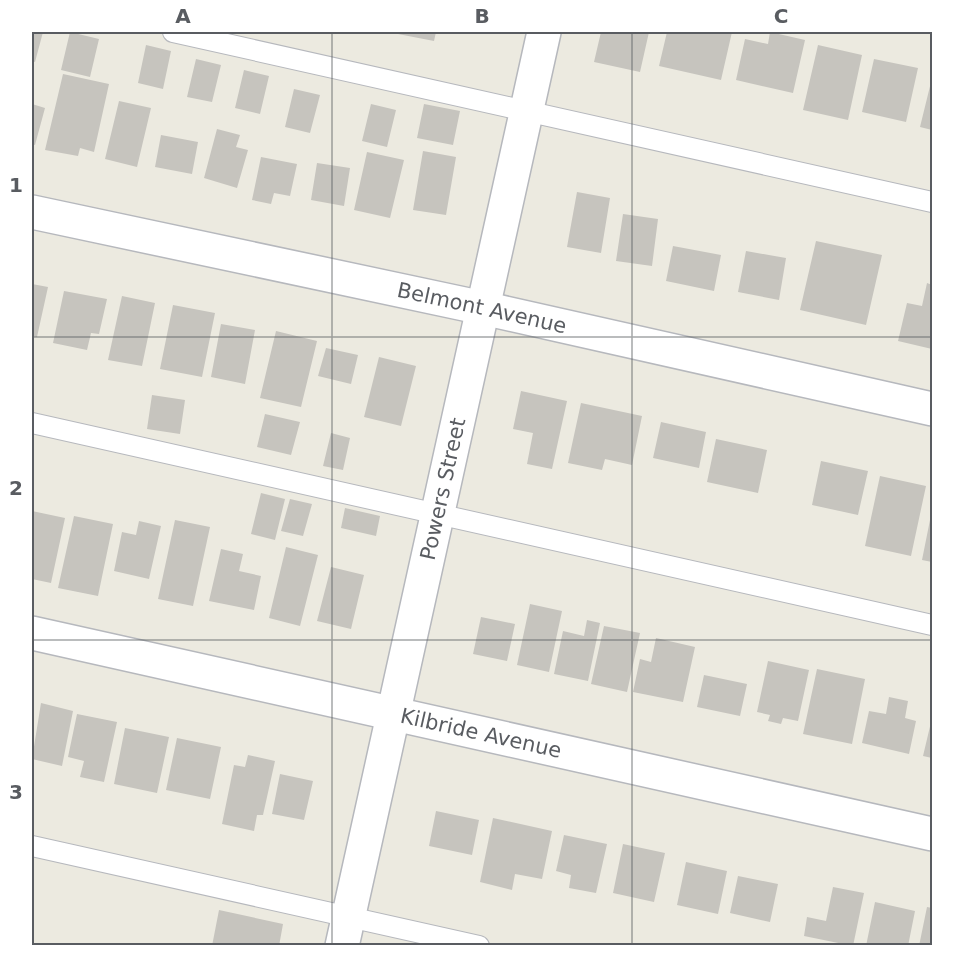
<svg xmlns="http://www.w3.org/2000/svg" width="964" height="977" font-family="'DejaVu Sans',sans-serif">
	<rect width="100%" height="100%" fill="#eceae0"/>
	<path fill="#c6c4be" d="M 32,32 L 43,32 L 35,62 L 32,61 Z
		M 70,32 L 99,39 L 90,77 L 61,70 Z
		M 398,32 L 436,32 L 434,41 L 398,34 Z
		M 601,32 L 649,32 L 640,72 L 594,62 Z
		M 667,32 L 732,32 L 721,80 L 659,66 Z
		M 770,32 L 805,40 L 793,93 L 736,80 L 745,39 L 768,44 Z
		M 146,45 L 171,51 L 163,89 L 138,83 Z
		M 818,45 L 862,55 L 848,120 L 803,110 Z
		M 196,59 L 221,65 L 212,102 L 187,97 Z
		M 874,59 L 918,68 L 906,122 L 862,112 Z
		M 244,70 L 269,76 L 260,114 L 235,108 Z
		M 63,74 L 109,84 L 94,152 L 80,148 L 78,156 L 45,150 Z
		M 932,78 L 932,130 L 920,127 Z
		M 294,89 L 320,95 L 310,133 L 285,127 Z
		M 119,101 L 151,108 L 137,167 L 105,159 Z
		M 32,104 L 45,108 L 35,145 L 32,144 Z
		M 371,104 L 396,110 L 387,147 L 362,141 Z
		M 424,104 L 460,111 L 453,145 L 417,138 Z
		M 217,129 L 240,135 L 236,147 L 248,150 L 237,188 L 204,178 Z
		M 161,135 L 198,142 L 192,174 L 155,167 Z
		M 423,151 L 456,157 L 446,215 L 413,210 Z
		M 367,152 L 404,160 L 390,218 L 354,210 Z
		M 261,157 L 297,164 L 290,196 L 274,193 L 271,204 L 252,200 Z
		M 317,163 L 350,168 L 344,206 L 311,200 Z
		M 577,192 L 610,198 L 601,253 L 567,247 Z
		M 623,214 L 658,219 L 652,266 L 616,261 Z
		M 816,241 L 882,255 L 866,325 L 800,310 Z
		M 673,246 L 721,255 L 714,291 L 666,281 Z
		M 746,251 L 786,258 L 779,300 L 738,292 Z
		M 927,283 L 932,285 L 932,349 L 898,341 L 907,303 L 922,306 Z
		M 32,284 L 48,287 L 37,337 L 32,336 Z
		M 64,291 L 107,299 L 99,334 L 91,333 L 87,350 L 53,343 Z
		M 122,296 L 155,303 L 142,366 L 108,360 Z
		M 173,305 L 215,313 L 202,377 L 160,369 Z
		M 221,324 L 255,330 L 245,384 L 211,377 Z
		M 276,331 L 317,341 L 301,407 L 260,398 Z
		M 326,348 L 358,355 L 351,384 L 318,376 Z
		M 379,357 L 416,366 L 401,426 L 364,417 Z
		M 521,391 L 567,401 L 552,469 L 527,464 L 533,433 L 513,429 Z
		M 152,395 L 185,400 L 180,434 L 147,429 Z
		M 581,403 L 642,416 L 632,465 L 605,459 L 602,470 L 568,463 Z
		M 265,414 L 300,422 L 291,455 L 257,447 Z
		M 661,422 L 706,432 L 699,468 L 653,458 Z
		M 331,433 L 350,438 L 343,470 L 323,466 Z
		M 716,439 L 767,450 L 758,493 L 707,482 Z
		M 821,461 L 868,471 L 858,515 L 812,505 Z
		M 880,476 L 926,486 L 911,556 L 865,546 Z
		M 261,493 L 285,499 L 275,540 L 251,534 Z
		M 290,499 L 312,504 L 303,536 L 281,531 Z
		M 345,508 L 380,516 L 376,536 L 341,528 Z
		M 32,511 L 65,518 L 51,583 L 32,579 Z
		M 931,515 L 932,515 L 932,562 L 922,560 Z
		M 74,516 L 113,524 L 98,596 L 58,588 Z
		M 175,520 L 210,527 L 193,606 L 158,599 Z
		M 139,521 L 161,526 L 149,579 L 114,571 L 122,532 L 136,535 Z
		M 286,547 L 318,555 L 300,626 L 269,618 Z
		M 221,549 L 243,554 L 239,571 L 261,576 L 254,610 L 209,601 Z
		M 331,567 L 364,575 L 351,629 L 317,621 Z
		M 530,604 L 562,611 L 549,672 L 517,665 Z
		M 481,617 L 515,624 L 507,661 L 473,654 Z
		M 587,620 L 600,623 L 588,681 L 554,674 L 563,631 L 584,636 Z
		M 604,626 L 640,633 L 627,692 L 591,684 Z
		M 656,638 L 695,647 L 683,702 L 633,692 L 640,659 L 651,662 Z
		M 768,661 L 809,670 L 798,721 L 783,718 L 781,724 L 768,721 L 770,715 L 757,712 Z
		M 817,669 L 865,679 L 852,744 L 803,734 Z
		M 704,675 L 747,684 L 740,716 L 697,707 Z
		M 889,697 L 908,701 L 905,718 L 916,721 L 909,754 L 862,743 L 869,711 L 886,714 Z
		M 41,703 L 73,711 L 62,766 L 32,759 Z
		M 77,714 L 117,722 L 104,782 L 80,777 L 84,761 L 68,757 Z
		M 932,718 L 932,758 L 923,756 Z
		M 125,728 L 169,737 L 157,793 L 114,784 Z
		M 177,738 L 221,747 L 210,799 L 166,790 Z
		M 248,755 L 275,761 L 263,815 L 257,815 L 254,831 L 222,824 L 234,765 L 245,767 Z
		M 280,774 L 313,781 L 304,820 L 272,814 Z
		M 436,811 L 479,820 L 472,855 L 429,846 Z
		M 493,818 L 552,831 L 542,879 L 515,874 L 512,890 L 480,882 Z
		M 564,835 L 607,844 L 596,893 L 569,888 L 571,875 L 556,871 Z
		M 623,844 L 665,853 L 654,902 L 613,893 Z
		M 686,862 L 727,871 L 718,914 L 677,905 Z
		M 738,876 L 778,884 L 770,922 L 730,913 Z
		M 833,887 L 864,893 L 853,946 L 804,936 L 807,917 L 826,921 Z
		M 875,902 L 915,911 L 908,946 L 866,946 Z
		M 927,907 L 932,908 L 932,946 L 919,946 Z
		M 219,910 L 283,924 L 279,946 L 212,946 Z"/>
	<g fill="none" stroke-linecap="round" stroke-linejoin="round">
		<g stroke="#b6b8bd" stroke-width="22">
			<path id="service" d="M 173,32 L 932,202
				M 32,423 L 932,625
				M 32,846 L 479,946"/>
		</g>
		<g stroke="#b6b8bd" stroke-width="36">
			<g id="minor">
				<path id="s1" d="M 32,212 L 483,308 L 932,409"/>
				<path id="s2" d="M 32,633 L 932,834"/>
				<path id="s3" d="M 342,946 L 544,32"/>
			</g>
		</g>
		<use href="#service" stroke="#fff" stroke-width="20"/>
		<use href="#minor" stroke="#fff" stroke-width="33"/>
	</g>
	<path fill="none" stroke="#595c61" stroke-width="1.5" stroke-opacity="0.55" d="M 332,32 L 332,946M 632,32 L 632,946M 32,337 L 932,337M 32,640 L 932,640"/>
	<g text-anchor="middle" stroke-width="6" stroke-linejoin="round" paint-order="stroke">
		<g font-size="21" fill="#595c61" stroke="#fff">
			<text dy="7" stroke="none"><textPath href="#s1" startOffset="460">Belmont Avenue</textPath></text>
			<text dy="7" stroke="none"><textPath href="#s3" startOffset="468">Powers Street</textPath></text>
			<text dy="7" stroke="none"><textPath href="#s2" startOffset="460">Kilbride Avenue</textPath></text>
		</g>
	</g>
	<rect width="964" height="977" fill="none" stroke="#ffffff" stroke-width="66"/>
	<rect x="33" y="33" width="898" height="911" fill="none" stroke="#595c61" stroke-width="2"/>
	<g font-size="20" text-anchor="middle" font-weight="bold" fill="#595c61">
		<text x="183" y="23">A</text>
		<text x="482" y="23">B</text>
		<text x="781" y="23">C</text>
		<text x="16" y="192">1</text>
		<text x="16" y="495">2</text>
		<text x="16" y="799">3</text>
	</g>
</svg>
